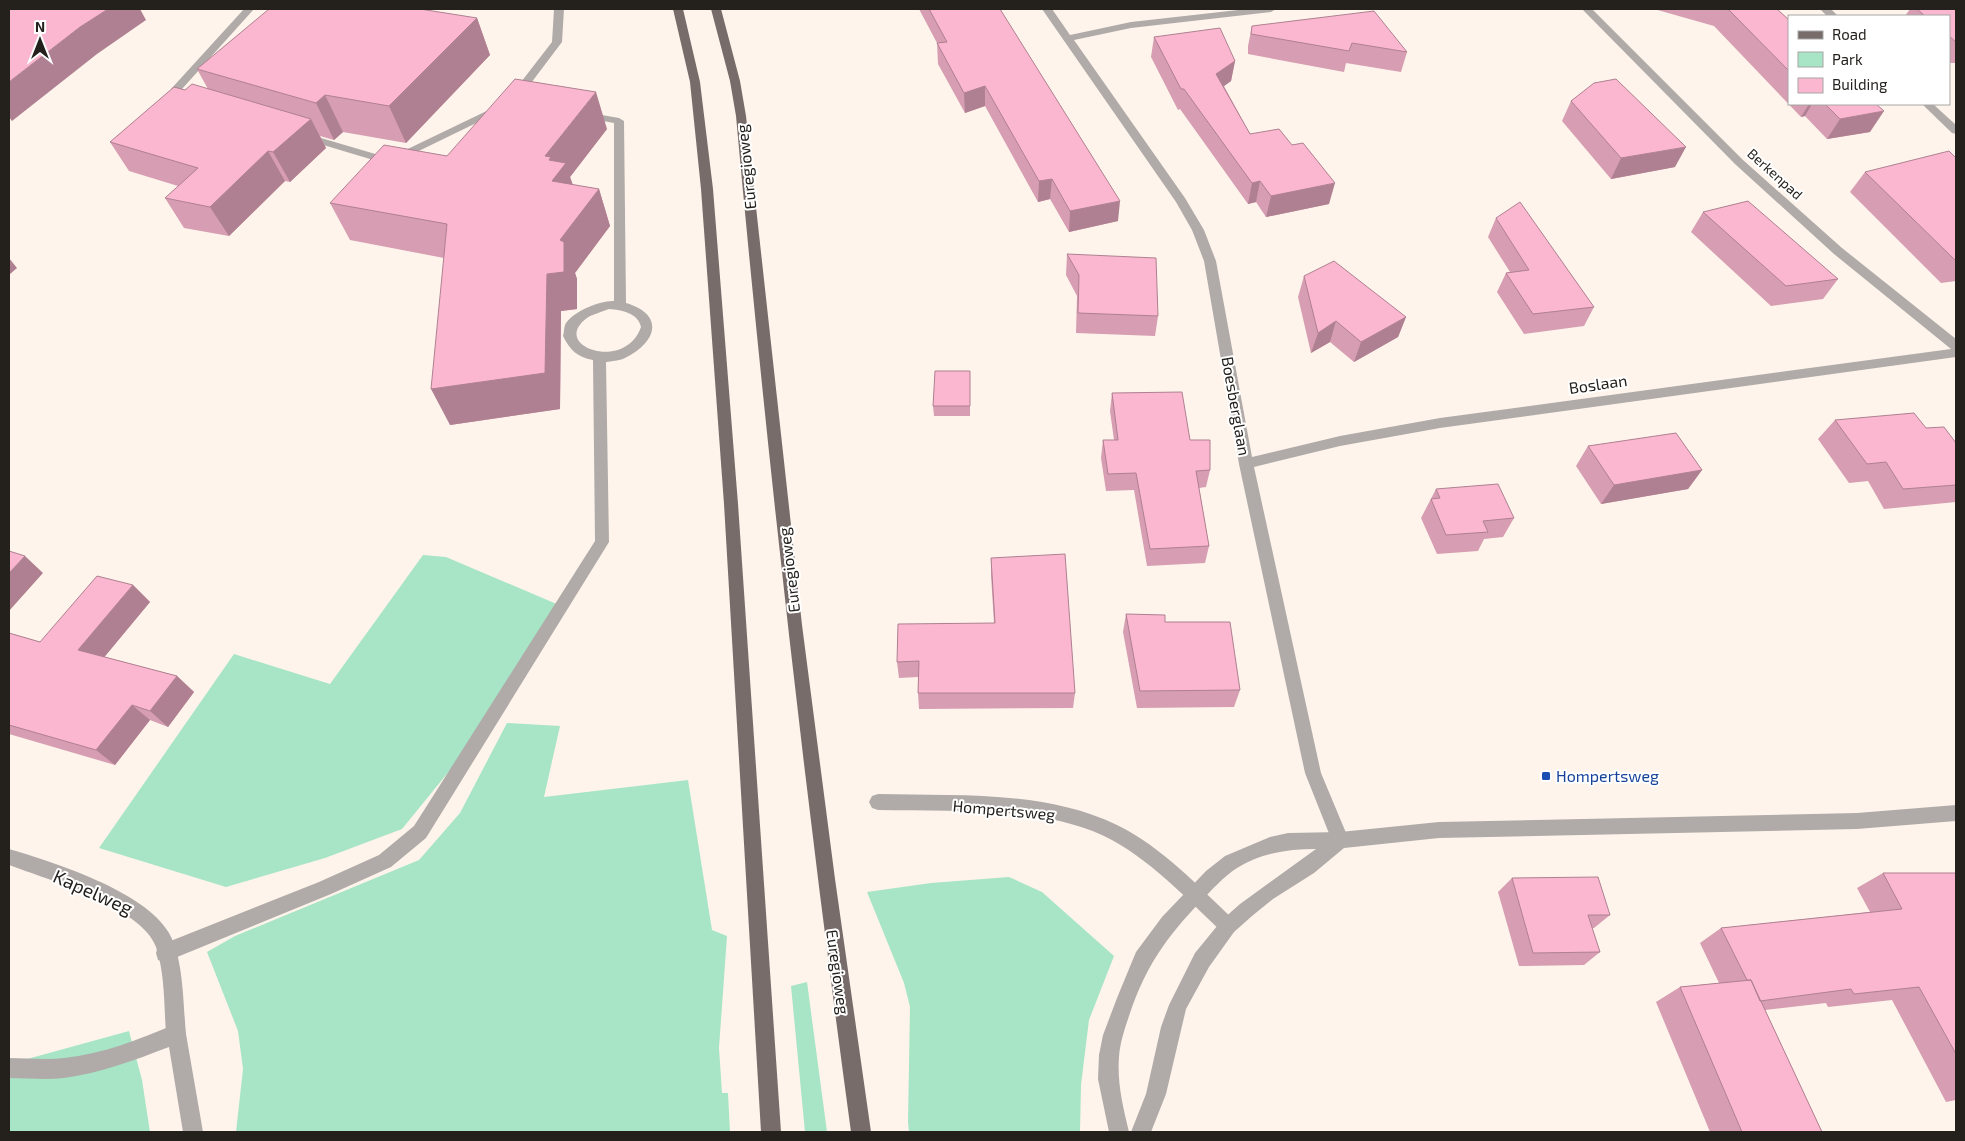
<svg xmlns="http://www.w3.org/2000/svg" width="1965" height="1141" font-family="'Exo 2',sans-serif">
	<rect width="100%" height="100%" fill="#fef4eb"/>
	<path fill="#a7e5c6" d="M 423,555 L 446,557 L 559,605 L 468,748 L 402,829 L 325,858 L 226,887 L 99,848 L 234,654 L 330,684 Z
		M 507,723 L 560,726 L 544,797 L 688,780 L 712,930 L 727,936 L 719,1048 L 722,1093 L 728,1093 L 730,1132 L 236,1132 L 243,1069 L 238,1031 L 207,952 L 235,936 L 419,860 L 460,813 Z
		M 1009,877 L 1042,892 L 1114,956 L 1089,1020 L 1081,1085 L 1080,1132 L 909,1132 L 908,1122 L 910,1007 L 904,983 L 867,892 L 931,883 Z
		M 807,982 L 827,1132 L 805,1132 L 791,986 Z
		M 129,1031 L 142,1080 L 150,1132 L 9,1132 L 9,1064 Z"/>
	<g fill="none" stroke-linecap="round" stroke-linejoin="round">
		<path fill="#b0aba8" fill-rule="evenodd" d="M 244,9 L 254,9 L 182,89 L 194,101 L 193,103 L 185,103 L 171,89 Z
			M 554,9 L 564,9 L 562,42 L 519,99 L 511,99 L 510,97 L 511,95 L 552,42 Z
			M 499,105 L 503,106 L 504,108 L 503,110 L 390,165 L 300,138 L 298,136 L 304,133 L 389,158 Z
			M 585,112 L 619,118 L 624,121 L 626,303 C 666,315 656,343 625,358 C 619,361 612,361 606,362 L 609,542 L 426,838 L 391,867 L 331,894 L 165,962 L 158,960 L 156,953 L 158,946 L 319,882 L 379,855 L 414,826 L 595,541 L 593,360 C 577,357 570,350 563,336 C 564,333 564,328 565,325 C 571,312 601,300 614,301 L 614,123 L 581,117 L 580,115 L 581,113 ZM 609,309 C 622,310 638,313 641,327 C 625,373 549,346 587,318 C 593,314 602,312 609,309 Z"/>
		<path fill="#b0aba8" fill-rule="evenodd" d="M 1042,9 L 1052,9 L 1070,35 L 1131,22 L 1247,9 L 1276,9 L 1271,12 L 1131,28 L 1074,40 L 1185,198 L 1204,230 L 1216,261 L 1252,457 L 1340,436 L 1440,418 L 1951,349 L 1834,254 L 1735,164 L 1582,9 L 1592,9 L 1743,160 L 1842,248 L 1956,339 L 1956,357 L 1440,428 L 1340,446 L 1254,467 L 1321,773 L 1349,840 L 1346,846 L 1340,848 L 1334,846 L 1305,773 L 1239,464 L 1204,261 L 1192,230 L 1176,202 Z
			M 1820,9 L 1831,9 L 1838,16 L 1827,16 Z
			M 1922,104 L 1933,104 L 1956,125 L 1956,134 L 1952,133 Z
			M 878,794 C 957,796 1044,790 1117,825 C 1162,847 1198,886 1234,920 L 1237,926 L 1234,932 L 1228,935 L 1222,932 C 1186,898 1149,858 1104,836 C 1038,805 949,812 878,810 L 872,808 L 869,802 L 872,796 Z
			M 9,849 C 53,862 145,891 169,933 C 184,959 183,1004 186,1034 L 183,1041 L 176,1044 L 169,1041 L 166,1034 C 164,1006 165,974 156,947 C 142,907 46,879 9,865 Z"/>
		<path fill="#b0aba8" fill-rule="evenodd" d="M 1956,805 L 1956,821 L 1857,829 L 1439,838 L 1344,848 L 1314,873 L 1273,899 L 1252,916 L 1234,932 L 1209,967 L 1186,1009 L 1166,1094 L 1151,1132 L 1131,1132 L 1146,1094 L 1161,1027 L 1169,1005 L 1195,953 L 1222,920 L 1240,904 L 1316,849 C 1288,849 1261,853 1237,868 C 1223,877 1212,890 1200,902 C 1166,938 1146,966 1130,1013 C 1125,1028 1120,1042 1119,1057 C 1117,1083 1123,1107 1129,1132 L 1109,1132 L 1098,1079 L 1099,1055 L 1103,1035 L 1117,998 L 1136,952 L 1162,917 L 1206,871 L 1225,856 L 1270,837 L 1288,833 L 1340,832 L 1439,822 L 1857,813 Z
			M 176,1024 L 183,1027 L 186,1034 L 203,1132 L 183,1132 L 169,1047 C 135,1060 100,1073 64,1078 C 45,1080 27,1078 9,1078 L 9,1058 C 27,1058 46,1060 64,1058 C 103,1054 140,1039 176,1024 Z"/>
		<path fill="#776c69" fill-rule="evenodd" d="M 673,9 L 683,9 L 700,82 L 713,189 L 738,504 L 781,1132 L 761,1132 L 724,504 L 701,189 L 690,82 Z
			M 711,9 L 721,9 L 740,81 L 746,116 L 802,625 L 835,879 L 871,1132 L 851,1132 C 805,794 767,456 736,116 L 730,81 Z"/>
	</g>
	<path fill="#d79db2" d="M 919,9 L 1000,9 L 1118,221 L 1069,232 L 1050,199 L 1038,202 L 985,106 L 965,113 L 938,64 L 937,43 Z
		M 1654,9 L 1777,9 L 1789,20 L 1789,104 L 1876,104 L 1870,132 L 1827,139 L 1805,116 L 1801,117 L 1714,26 Z
		M 1910,9 L 1956,9 L 1956,63 L 1949,63 L 1949,16 L 1905,16 Z
		M 477,18 L 490,55 L 406,143 L 343,132 L 334,140 L 320,136 L 326,148 L 290,182 L 285,181 L 229,236 L 184,228 L 165,198 L 178,186 L 129,171 L 110,142 L 208,89 L 197,69 Z
		M 1252,26 L 1407,52 L 1401,72 L 1346,63 L 1344,72 L 1248,54 L 1248,46 Z
		M 1154,37 L 1235,61 L 1231,81 L 1224,86 L 1250,134 L 1329,204 L 1266,217 L 1256,202 L 1248,204 L 1180,109 L 1178,110 L 1151,57 Z
		M 1571,101 L 1675,167 L 1611,179 L 1562,121 Z
		M 607,129 L 570,177 L 573,185 L 599,189 L 610,226 L 575,273 L 577,279 L 577,309 L 561,311 L 560,409 L 450,425 L 444,258 L 350,240 L 330,203 L 447,156 Z
		M 1956,158 L 1956,281 L 1941,283 L 1850,192 L 1865,172 Z
		M 1703,212 L 1838,279 L 1823,299 L 1771,306 L 1691,232 Z
		M 1496,218 L 1594,307 L 1584,326 L 1524,334 L 1497,292 L 1506,273 L 1510,272 L 1488,237 Z
		M 1067,254 L 1158,316 L 1155,336 L 1076,333 L 1077,296 L 1066,275 Z
		M 1304,276 L 1406,317 L 1398,337 L 1354,362 L 1330,342 L 1311,353 L 1298,297 Z
		M 970,371 L 970,416 L 934,416 L 933,406 Z
		M 1112,393 L 1190,440 L 1210,470 L 1206,487 L 1199,488 L 1209,546 L 1205,563 L 1147,566 L 1134,490 L 1106,491 L 1101,458 L 1103,440 L 1114,440 L 1110,411 Z
		M 1835,420 L 1926,428 L 1956,443 L 1956,502 L 1884,509 L 1868,481 L 1849,483 L 1818,439 Z
		M 1588,446 L 1702,470 L 1688,489 L 1601,504 L 1576,466 Z
		M 1436,489 L 1514,518 L 1503,537 L 1484,539 L 1478,551 L 1437,554 L 1421,518 Z
		M 991,558 L 1075,693 L 1073,708 L 919,709 L 918,693 L 918,677 L 899,678 L 897,662 L 994,623 L 991,575 Z
		M 133,585 L 150,602 L 104,657 L 177,676 L 194,692 L 168,727 L 150,720 L 115,765 L 9,734 L 9,633 L 40,642 Z
		M 1126,614 L 1165,622 L 1240,690 L 1234,707 L 1137,708 L 1123,632 Z
		M 1883,873 L 1956,873 L 1956,1100 L 1946,1102 L 1892,1000 L 1828,1007 L 1826,1003 L 1765,1010 L 1822,1132 L 1710,1132 L 1656,1002 L 1680,987 L 1719,983 L 1700,943 L 1721,928 L 1870,912 L 1857,888 Z
		M 1512,878 L 1610,915 L 1594,928 L 1592,928 L 1600,952 L 1584,965 L 1519,966 L 1498,892 Z"/>
	<path fill="#af8091" d="M 108,9 L 140,9 L 146,20 L 97,54 L 12,121 L 9,117 L 9,82 L 80,27 Z
		M 477,18 L 490,55 L 406,143 L 389,106 Z
		M 1235,61 L 1231,81 L 1213,94 L 1216,74 Z
		M 985,86 L 985,106 L 965,113 L 964,93 Z
		M 596,92 L 607,129 L 570,177 L 578,200 L 552,181 L 545,156 Z
		M 325,95 L 343,132 L 334,140 L 316,103 Z
		M 1809,104 L 1812,104 L 1805,116 L 1801,117 Z
		M 1884,111 L 1870,132 L 1827,139 L 1840,119 Z
		M 311,119 L 326,148 L 290,182 L 273,152 Z
		M 1686,147 L 1675,167 L 1611,179 L 1621,158 Z
		M 268,151 L 285,181 L 229,236 L 210,207 Z
		M 1052,179 L 1050,199 L 1038,202 L 1039,181 Z
		M 1260,181 L 1256,202 L 1248,204 L 1252,183 Z
		M 1335,183 L 1329,204 L 1266,217 L 1271,196 Z
		M 599,189 L 610,226 L 575,273 L 577,279 L 577,309 L 561,311 L 560,409 L 450,425 L 431,389 L 547,274 L 560,240 Z
		M 1120,201 L 1118,221 L 1069,232 L 1070,211 Z
		M 9,258 L 17,268 L 9,275 Z
		M 1406,317 L 1398,337 L 1354,362 L 1361,342 Z
		M 1336,321 L 1330,342 L 1311,353 L 1318,333 Z
		M 1702,470 L 1688,489 L 1601,504 L 1614,485 Z
		M 25,556 L 43,573 L 9,611 L 9,573 Z
		M 133,585 L 150,602 L 97,666 L 78,650 Z
		M 177,676 L 194,692 L 168,727 L 150,711 Z
		M 132,705 L 150,720 L 115,765 L 96,750 Z"/>
	<path fill="#fab7cf" stroke="#af8091" d="M 9,9 L 108,9 L 80,27 L 9,82 Z
		M 269,9 L 420,9 L 477,18 L 389,106 L 325,95 L 316,103 L 197,69 Z
		M 929,9 L 1000,9 L 1120,201 L 1070,211 L 1052,179 L 1039,181 L 985,86 L 964,93 L 937,43 L 947,42 Z
		M 1728,9 L 1777,9 L 1789,20 L 1789,71 Z
		M 1917,9 L 1956,9 L 1956,42 L 1949,36 L 1949,16 L 1925,16 Z
		M 1374,11 L 1407,52 L 1352,43 L 1349,51 L 1251,34 L 1252,26 Z
		M 1220,28 L 1235,61 L 1216,74 L 1250,134 L 1279,129 L 1292,145 L 1303,143 L 1335,183 L 1271,196 L 1260,181 L 1252,183 L 1184,89 L 1181,89 L 1154,37 Z
		M 515,79 L 596,92 L 545,156 L 551,157 L 549,160 L 566,163 L 552,181 L 599,189 L 560,240 L 564,242 L 564,272 L 547,274 L 545,373 L 431,389 L 447,224 L 330,203 L 384,145 L 447,156 Z
		M 1616,79 L 1686,147 L 1621,158 L 1571,101 L 1594,83 Z
		M 192,84 L 311,119 L 273,152 L 268,151 L 210,207 L 165,198 L 198,168 L 110,142 L 174,87 L 185,90 Z
		M 1825,104 L 1876,104 L 1884,111 L 1840,119 Z
		M 1949,151 L 1956,158 L 1956,261 L 1865,172 Z
		M 1748,201 L 1838,279 L 1786,286 L 1703,212 Z
		M 1520,202 L 1594,307 L 1533,314 L 1506,273 L 1529,270 L 1496,218 Z
		M 1067,254 L 1156,258 L 1158,316 L 1078,313 L 1079,275 Z
		M 1334,261 L 1406,317 L 1361,342 L 1336,321 L 1318,333 L 1304,276 Z
		M 935,371 L 970,371 L 970,406 L 933,406 Z
		M 1182,392 L 1190,440 L 1210,440 L 1210,470 L 1196,471 L 1209,546 L 1150,549 L 1136,473 L 1108,474 L 1103,440 L 1118,440 L 1112,393 Z
		M 1914,413 L 1926,428 L 1944,427 L 1956,443 L 1956,485 L 1903,489 L 1886,462 L 1867,464 L 1835,420 Z
		M 1676,433 L 1702,470 L 1614,485 L 1588,446 Z
		M 1498,484 L 1514,518 L 1483,521 L 1488,532 L 1446,535 L 1431,499 L 1440,498 L 1436,489 Z
		M 9,551 L 25,556 L 9,573 Z
		M 1065,554 L 1075,693 L 918,693 L 919,661 L 897,662 L 898,624 L 995,623 L 991,558 Z
		M 97,576 L 133,585 L 78,650 L 177,676 L 150,711 L 132,705 L 96,750 L 9,725 L 9,633 L 40,642 Z
		M 1126,614 L 1165,615 L 1165,622 L 1230,622 L 1240,690 L 1140,691 Z
		M 1883,873 L 1956,873 L 1956,1054 L 1919,987 L 1854,994 L 1851,989 L 1760,1001 L 1751,980 L 1747,980 L 1721,928 L 1902,909 Z
		M 1598,877 L 1610,915 L 1588,915 L 1600,952 L 1533,953 L 1512,878 Z
		M 1751,980 L 1822,1132 L 1742,1132 L 1680,987 Z"/>
	<rect fill="#1a4fb4" stroke="#fff" stroke-width="2" x="1541" y="771" width="10" height="10" rx="2.5"/>
	<g text-anchor="middle" stroke-width="4" stroke-linejoin="round" paint-order="stroke">
		<g font-size="14" fill="#24211d" stroke="#fff">
			<text transform="translate(1775 174) rotate(42)" y="5">Berkenpad</text>
		</g>
		<g font-size="16" fill="#24211d" stroke="#fff">
			<text transform="translate(746 167) rotate(-96)" y="6">Euregioweg</text>
			<text transform="translate(1598 384) rotate(-8)" y="6">Boslaan</text>
			<text transform="translate(1236 406) rotate(80)" y="6">Boesberglaan</text>
			<text transform="translate(789 570) rotate(-97)" y="6">Euregioweg</text>
			<text transform="translate(1004 810) rotate(5)" y="6">Hompertsweg</text>
			<text transform="translate(838 972) rotate(82)" y="6">Euregioweg</text>
		</g>
		<g font-size="16" fill="#164399" stroke="#fff" text-anchor="start">
			<text x="1556" y="782">Hompertsweg</text>
		</g>
		<g font-size="19" fill="#24211d" stroke="#fff">
			<text transform="translate(93 892) rotate(24)" y="7">Kapelweg</text>
		</g>
	</g>
	<rect width="1965" height="1141" fill="none" stroke="#24211d" stroke-width="20"/>
	<rect x="1788" y="15" width="162" height="90" fill="#ffffff" stroke="#a7a6a5"/>
	<rect x="1798" y="31" width="25" height="8" fill="#776c69" stroke="#a7a6a5"/>
	<text x="1832" y="40" font-size="15" fill="#24211d">Road</text>
	<rect x="1798" y="52" width="25" height="15" fill="#a7e5c6" stroke="#a7a6a5"/>
	<text x="1832" y="65" font-size="15" fill="#24211d">Park</text>
	<rect x="1798" y="78" width="25" height="15" fill="#fab7cf" stroke="#a7a6a5"/>
	<text x="1832" y="90" font-size="15" fill="#24211d">Building</text>
	<g transform="translate(40 40)" stroke="#ffffff" stroke-width="4" paint-order="stroke">
	<path d="M0-4L9 19L0 12L-9 19Z" fill="#24211d"/>
	<text y="-8" font-size="14" font-weight="bold" text-anchor="middle" fill="#24211d">N</text>
	</g>
</svg>
